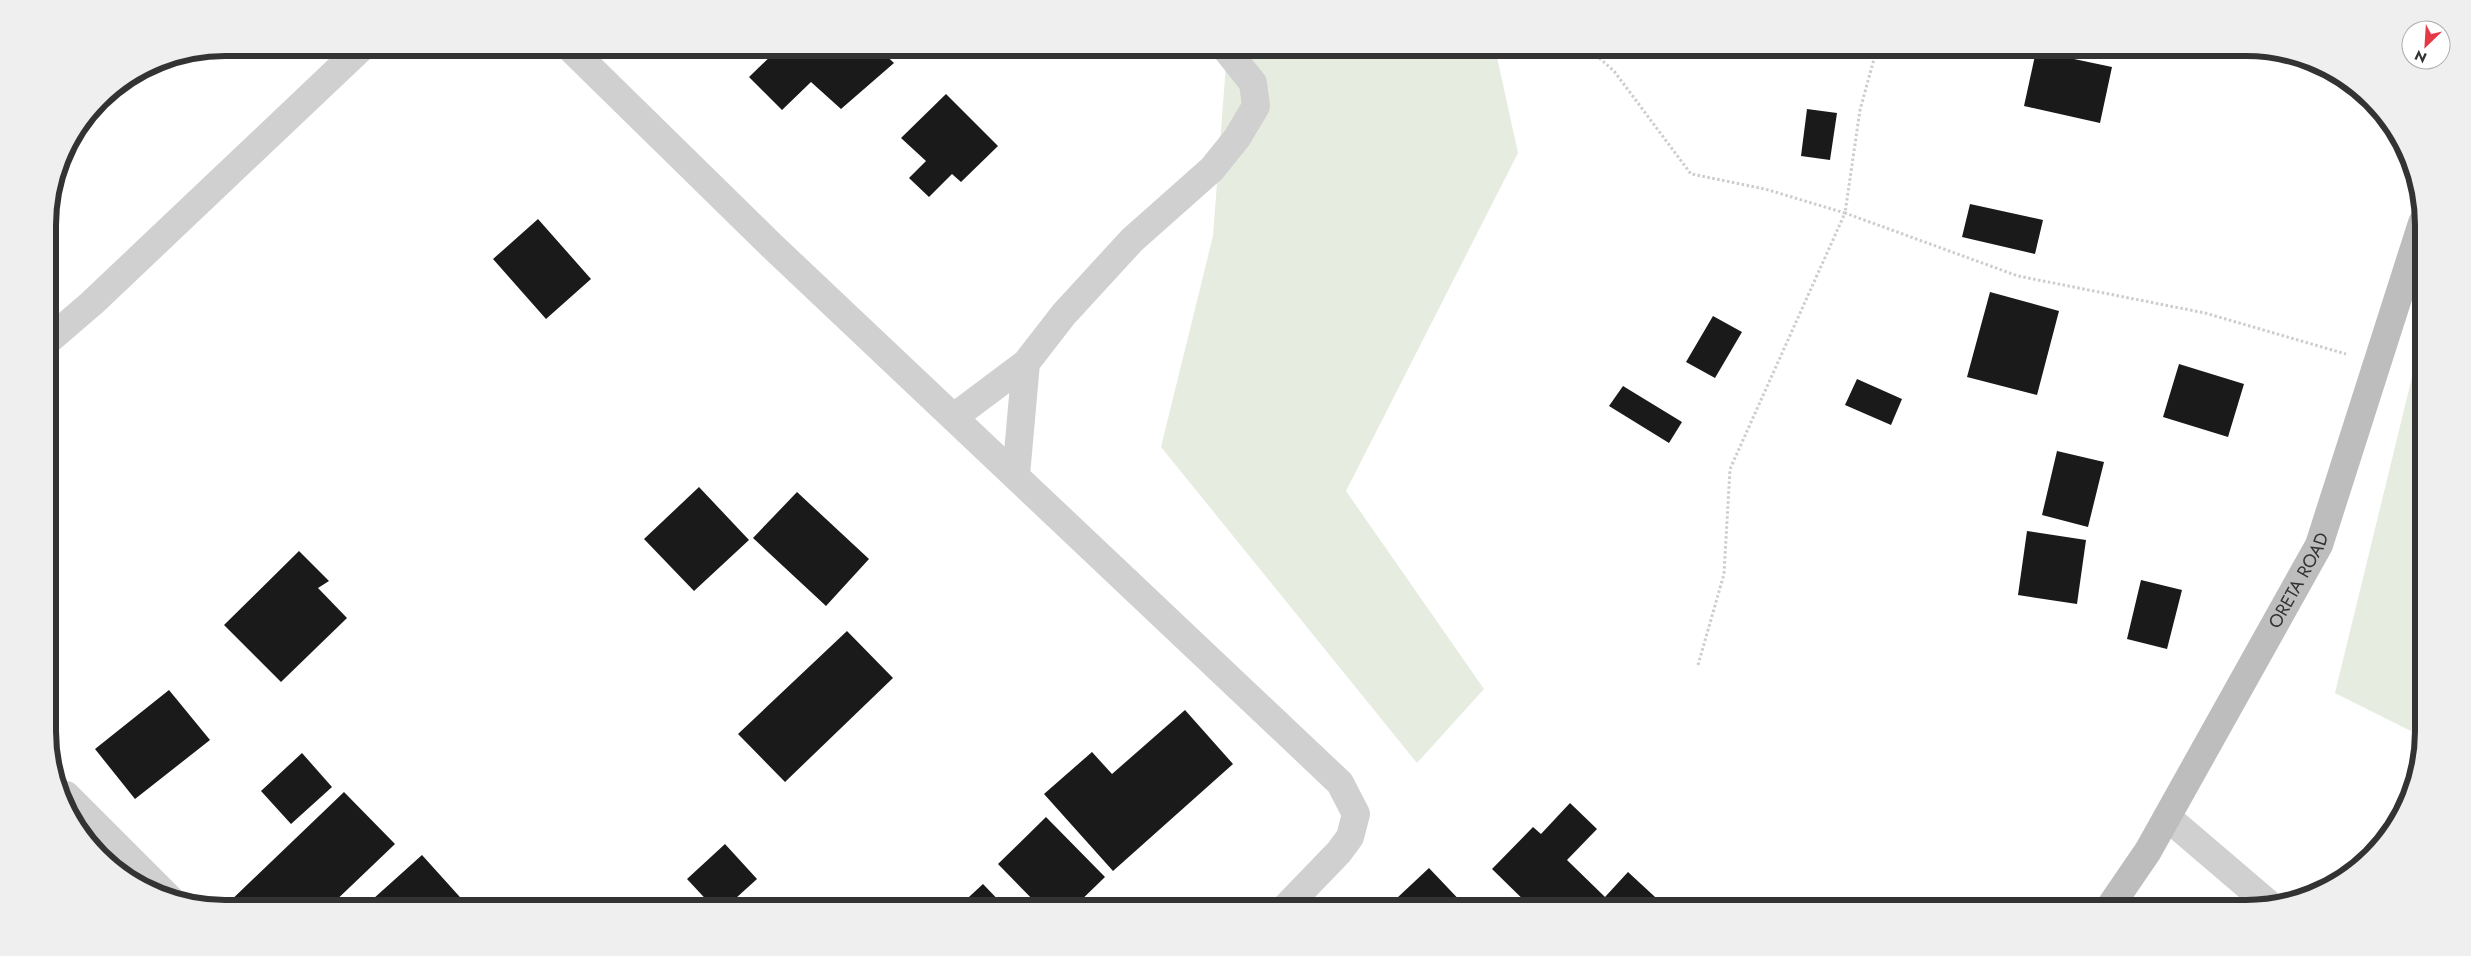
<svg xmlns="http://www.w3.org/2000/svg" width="2471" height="956" font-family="Jost,sans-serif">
	<rect width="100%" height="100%" fill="#fff"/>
	<path fill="#e6ecdf" d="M 1226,48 L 1495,48 L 1518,153 L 1346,491 L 1484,689 L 1417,763 L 1161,447 L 1213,236 L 1227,51 Z
		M 2422,336 L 2423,731 L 2423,737 L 2335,693 Z"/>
	<path fill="#1a1a1a" d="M 779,48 L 878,48 L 894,63 L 841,109 L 811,82 L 782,110 L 749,77 Z
		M 2036,51 L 2112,67 L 2100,123 L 2024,106 Z
		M 946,94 L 998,146 L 961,182 L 952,174 L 929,197 L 909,178 L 926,161 L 901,138 Z
		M 1807,109 L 1837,113 L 1830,160 L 1801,156 Z
		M 1970,204 L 2043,220 L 2035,254 L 1962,237 Z
		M 538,219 L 591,279 L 546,319 L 493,259 Z
		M 1990,292 L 2059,311 L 2037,395 L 1967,377 Z
		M 1713,316 L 1742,332 L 1715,378 L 1686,362 Z
		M 2179,364 L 2244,384 L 2228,437 L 2163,417 Z
		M 1857,379 L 1902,399 L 1891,425 L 1845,405 Z
		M 1623,386 L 1682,422 L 1669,443 L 1609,406 Z
		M 2057,451 L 2104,462 L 2088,527 L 2042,515 Z
		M 699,487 L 749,540 L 694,591 L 644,539 Z
		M 49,489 L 55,495 L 49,501 Z
		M 797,492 L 869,559 L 826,606 L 753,538 Z
		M 2027,531 L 2086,540 L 2077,604 L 2018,595 Z
		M 299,551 L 329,581 L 318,588 L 347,618 L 281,682 L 224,625 Z
		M 2141,580 L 2182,590 L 2167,649 L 2127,639 Z
		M 847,631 L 893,678 L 785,782 L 738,734 Z
		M 169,690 L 210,740 L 135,799 L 95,749 Z
		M 1185,710 L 1233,764 L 1113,871 L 1044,794 L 1092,752 L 1112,774 Z
		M 302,753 L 332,787 L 291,824 L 261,791 Z
		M 344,792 L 395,844 L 328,908 L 223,908 Z
		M 1570,803 L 1597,829 L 1567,860 L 1605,897 L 1628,872 L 1667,908 L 1532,908 L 1492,869 L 1533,827 L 1541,834 Z
		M 1046,817 L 1105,877 L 1073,908 L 1041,908 L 998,864 Z
		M 725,844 L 757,879 L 725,908 L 714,908 L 687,879 Z
		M 422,855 L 468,906 L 465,908 L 363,908 Z
		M 1429,868 L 1467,908 L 1406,908 L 1397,898 Z
		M 983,884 L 1006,908 L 957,908 Z"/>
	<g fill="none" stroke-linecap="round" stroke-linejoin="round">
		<path stroke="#cdcdcd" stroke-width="3" stroke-dasharray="2.5 2.5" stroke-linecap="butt" d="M 1588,48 L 1614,71 L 1691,174 L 1765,189 L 1845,213 L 1860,110 L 1877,48
			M 1698,665 L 1724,574 L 1730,469 L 1845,213 L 2018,276 L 2205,313 L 2346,354"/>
		<path stroke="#d0d0d0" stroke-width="28" d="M 570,48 L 771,245 L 1340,783 L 1356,814 L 1350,837 L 1339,852 L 1285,908
			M 49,340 L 92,303 L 361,48
			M 954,417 L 1026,363 L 1064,314 L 1132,240 L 1212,169 L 1237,138 L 1256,106 L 1253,83 L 1225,48
			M 1016,475 L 1026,363
			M 66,795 L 170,899
			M 2167,817 L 2270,905"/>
		<path stroke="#bdbdbd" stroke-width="28" id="s1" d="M 2109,908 L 2148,851 L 2319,545 L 2422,223"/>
	</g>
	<g text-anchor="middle" stroke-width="5" stroke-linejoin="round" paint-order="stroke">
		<g font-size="18" fill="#333" stroke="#fff">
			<text dy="6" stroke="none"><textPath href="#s1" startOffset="379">ORETA ROAD</textPath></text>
		</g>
	</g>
	<path d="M0 0H2471V956H0ZM225 56H2246A169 169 0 0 1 2415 225V731A169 169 0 0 1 2246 900H225A169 169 0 0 1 56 731V225A169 169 0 0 1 225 56Z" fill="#efefef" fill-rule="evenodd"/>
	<path fill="none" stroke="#333" stroke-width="6" d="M225 56H2246A169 169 0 0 1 2415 225V731A169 169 0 0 1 2246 900H225A169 169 0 0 1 56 731V225A169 169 0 0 1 225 56Z"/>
	<g transform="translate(2426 45) rotate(205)"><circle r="24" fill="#ffffff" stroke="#adadad"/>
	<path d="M0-4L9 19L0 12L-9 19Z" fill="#e63946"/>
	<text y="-8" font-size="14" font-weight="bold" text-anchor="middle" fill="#333333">N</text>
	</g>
</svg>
